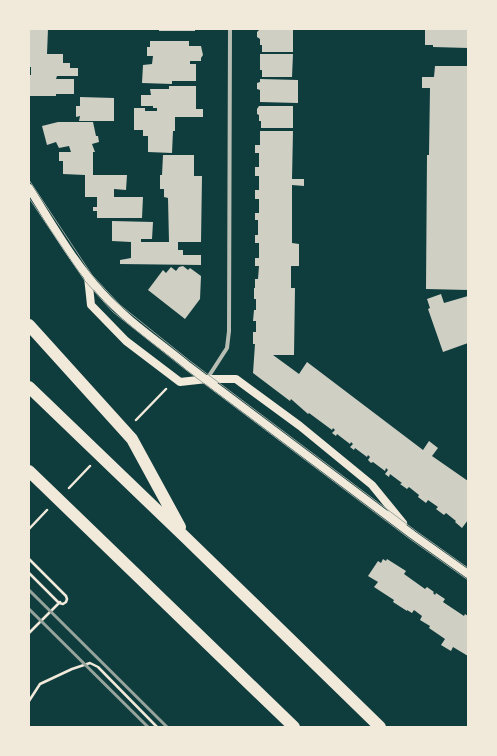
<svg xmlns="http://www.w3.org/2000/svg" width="497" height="756" font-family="Ubuntu,sans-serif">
	<rect width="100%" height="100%" fill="#0f3d3e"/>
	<path fill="#cfcfc3" d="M 29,29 L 48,29 L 47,54 L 63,54 L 63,63 L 70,63 L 70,68 L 78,68 L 78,76 L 57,76 L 56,79 L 74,79 L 74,94 L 56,94 L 56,96 L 29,96 L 29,75 L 31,75 L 31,67 L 29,67 Z
		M 159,29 L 195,29 L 195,31 L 159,31 Z
		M 260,29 L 293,29 L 293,52 L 262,52 L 262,45 L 260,45 L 260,39 L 257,37 L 257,32 Z
		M 425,29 L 468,29 L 468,48 L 433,47 L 433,45 L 425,45 Z
		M 150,41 L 189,41 L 189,46 L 201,46 L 203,55 L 201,58 L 201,61 L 190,61 L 190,64 L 196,64 L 196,81 L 172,81 L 172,84 L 142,83 L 143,65 L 152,64 L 153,56 L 147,56 L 147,47 L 150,47 Z
		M 260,54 L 293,54 L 292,77 L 262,77 L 262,70 L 260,70 Z
		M 435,66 L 468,66 L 468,290 L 426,289 L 427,155 L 429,155 L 430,88 L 422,88 L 422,77 L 434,77 Z
		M 260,79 L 298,80 L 298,103 L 260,102 L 260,90 L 257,89 L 257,83 L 260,82 Z
		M 169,86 L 196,86 L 196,109 L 203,109 L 203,117 L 175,117 L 175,131 L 173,131 L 172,153 L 148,152 L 148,136 L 143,136 L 143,130 L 134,130 L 134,108 L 145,108 L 145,111 L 157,111 L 157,108 L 153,108 L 153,106 L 141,106 L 141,95 L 151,95 L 150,89 L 169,89 Z
		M 80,97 L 114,98 L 114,121 L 79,121 L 80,116 L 76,117 L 76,106 L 80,106 Z
		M 259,106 L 293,106 L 293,128 L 261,128 L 261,121 L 259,121 L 259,115 L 257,114 L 257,109 Z
		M 58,122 L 93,122 L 96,136 L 98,136 L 99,142 L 92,144 L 95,152 L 93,152 L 93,175 L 127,175 L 126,190 L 114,189 L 114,197 L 143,197 L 142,218 L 97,218 L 97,211 L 93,211 L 93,207 L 97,207 L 97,197 L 85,197 L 85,175 L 63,174 L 63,161 L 59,161 L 59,152 L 71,152 L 69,146 L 59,148 L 56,142 L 47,145 L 42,126 Z
		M 260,131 L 293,131 L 292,179 L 304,179 L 304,186 L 292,185 L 292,243 L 299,244 L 299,266 L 291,266 L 291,288 L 295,288 L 294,355 L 273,355 L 299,374 L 307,362 L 423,450 L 429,441 L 438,448 L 432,456 L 468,481 L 468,520 L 462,528 L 455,522 L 456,521 L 446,513 L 444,515 L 436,509 L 438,507 L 428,500 L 426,503 L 418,497 L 419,495 L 409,487 L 407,489 L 400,484 L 402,483 L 390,474 L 389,477 L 385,474 L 388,470 L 386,468 L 385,471 L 373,462 L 371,463 L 368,460 L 370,457 L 368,455 L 367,457 L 355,448 L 354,450 L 350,447 L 353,444 L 351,442 L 350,444 L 337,434 L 336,436 L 332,433 L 335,430 L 333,428 L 332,430 L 309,413 L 308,414 L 291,399 L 290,401 L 253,373 L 255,344 L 253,344 L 253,332 L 256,332 L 256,321 L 253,321 L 254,310 L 256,310 L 256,299 L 254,299 L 254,288 L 255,288 L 255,279 L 258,279 L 259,266 L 255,266 L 255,258 L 259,258 L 259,243 L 255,243 L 255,235 L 258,235 L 258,220 L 255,220 L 255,213 L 259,213 L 259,199 L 255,199 L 255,190 L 259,190 L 259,176 L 255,176 L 255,167 L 259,167 L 259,153 L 255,153 L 255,145 L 260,145 Z
		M 163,155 L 194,155 L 194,176 L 202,176 L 201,242 L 178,242 L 178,250 L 183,250 L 183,255 L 201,255 L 201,265 L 120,264 L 120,260 L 131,258 L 131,242 L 112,241 L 112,221 L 153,222 L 152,239 L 141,239 L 141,242 L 169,242 L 168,198 L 164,197 L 164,189 L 160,189 L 160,175 L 162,175 Z
		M 183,266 L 188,270 L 190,268 L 201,276 L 200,299 L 185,319 L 148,290 L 163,270 L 166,273 L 171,267 L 176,271 L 179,267 Z
		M 441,294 L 444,303 L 468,296 L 468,343 L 443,352 L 428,309 L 430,308 L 427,299 Z
		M 383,559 L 386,561 L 387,559 L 406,571 L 404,574 L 425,589 L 427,587 L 434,592 L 433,593 L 435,595 L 436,593 L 445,599 L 443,602 L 464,616 L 465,614 L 468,616 L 468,656 L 453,647 L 451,651 L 441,645 L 445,639 L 429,628 L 430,626 L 420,620 L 422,616 L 414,610 L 412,613 L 407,610 L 407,611 L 393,602 L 394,600 L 374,587 L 378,582 L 368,576 L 378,561 L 381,563 Z"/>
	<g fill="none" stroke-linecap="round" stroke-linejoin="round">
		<path stroke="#f1e9da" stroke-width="2.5" d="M 136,420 L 166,389
			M 69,488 L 90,466
			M 29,529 L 47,510
			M 29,559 L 66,596 L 67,599 L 66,602 L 63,604 L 59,603 L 29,573
			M 29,633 L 60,602
			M 29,701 L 40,684 L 72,669 L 90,663 L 98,667 L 157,727"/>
		<path stroke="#b8beb3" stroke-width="4" d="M 207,379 L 227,348 L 229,331 L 230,29"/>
		<path stroke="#f1e9da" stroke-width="8" d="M 29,188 C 52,224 73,262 102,293 C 127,321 159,342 188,366 L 413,535 L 468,574
			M 88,277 L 91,305 L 126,341 L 180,382 L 207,379 L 236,379 L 300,426 L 372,485 L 403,523"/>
		<path stroke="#f1e9da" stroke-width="12" d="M 29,325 L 132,439 L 180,527
			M 29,387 L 186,538 L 380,727
			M 29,471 L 294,727"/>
		<path stroke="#97a49c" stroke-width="1" d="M 29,180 L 92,275 L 120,305 L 190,361 L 416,531 L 468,568
			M 29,198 L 85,281 L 113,312 L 186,370 L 410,539 L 468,580"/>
		<path stroke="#97a49c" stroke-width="3" d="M 29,590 L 167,727
			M 29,609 L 148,727"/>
	</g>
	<rect width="497" height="756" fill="none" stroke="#f1e9da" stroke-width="60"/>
</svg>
